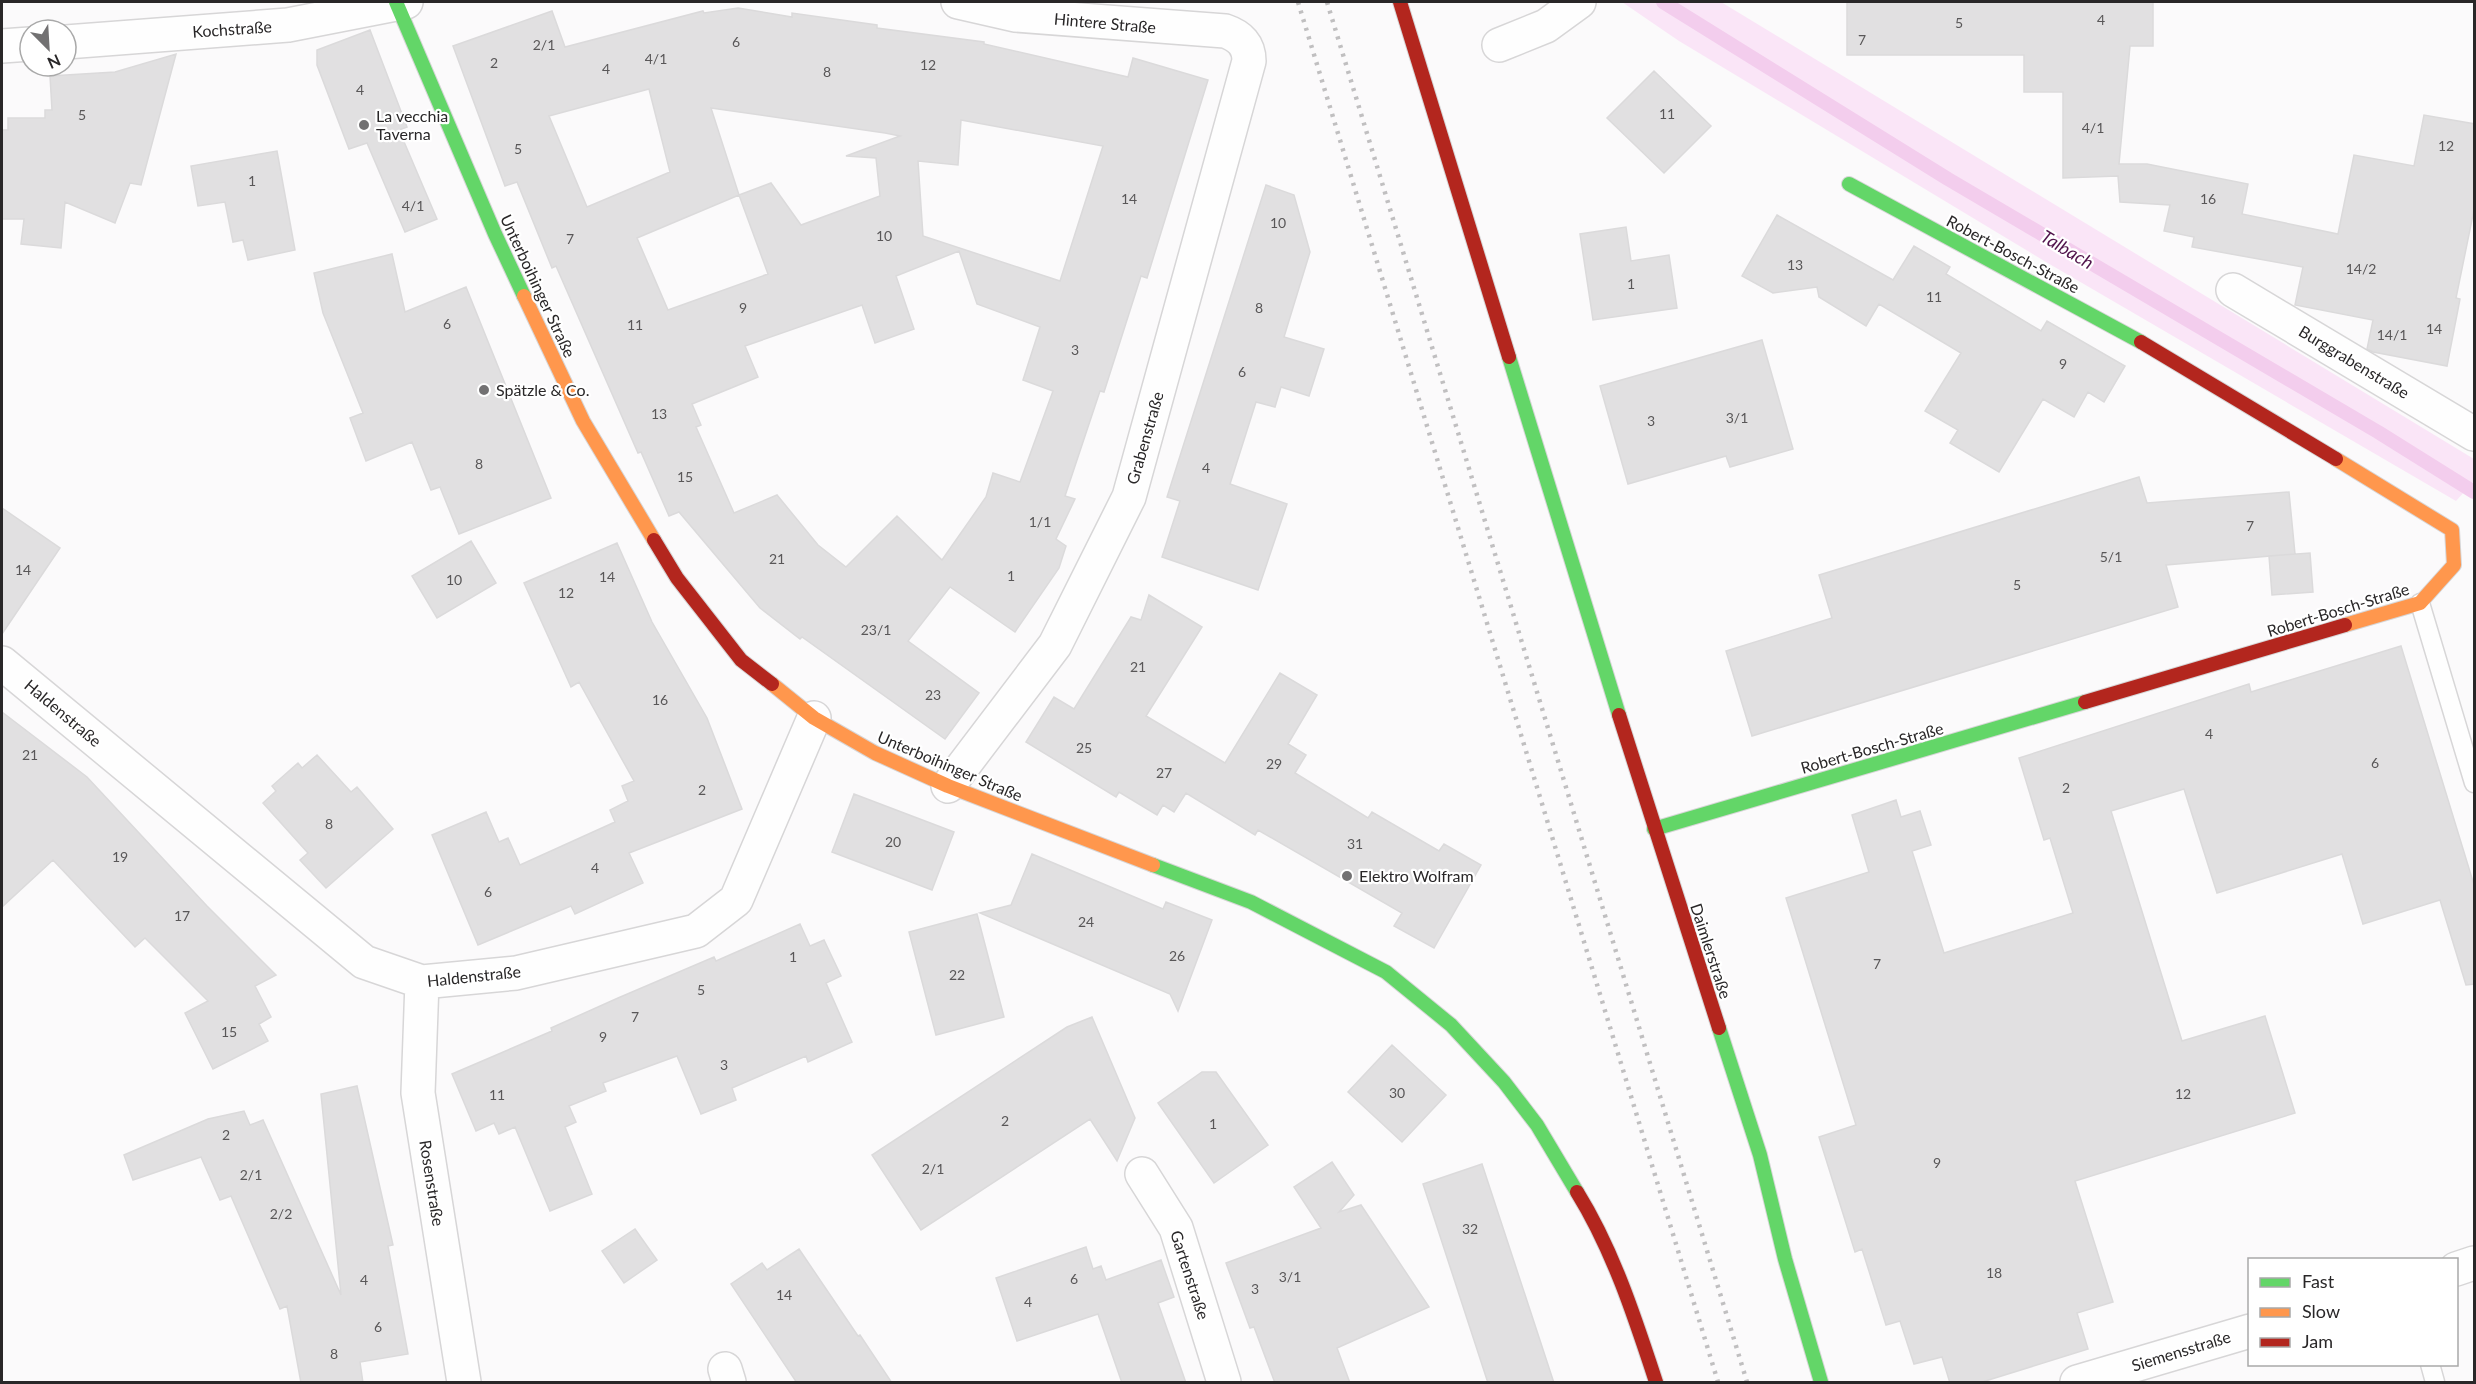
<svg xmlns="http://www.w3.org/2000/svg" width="2476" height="1384" font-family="Lato,sans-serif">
	<rect width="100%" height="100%" fill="#fbfafb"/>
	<path fill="#fae5f7" d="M 1622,2 L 1721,2 L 2474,459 L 2474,481 L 2456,501 L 2046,262 L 1679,41 Z"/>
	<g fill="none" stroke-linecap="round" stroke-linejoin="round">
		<path stroke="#f3cded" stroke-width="14" d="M 1663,2 L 1948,179 L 2378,432 L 2474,492"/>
	</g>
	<path fill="#e1e0e1" stroke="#dbdadb" stroke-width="1.5" fill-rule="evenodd" d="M 1847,2 L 2153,2 L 2153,46 L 2130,46 L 2119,164 L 2147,164 L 2248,184 L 2242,214 L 2338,234 L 2354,155 L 2414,166 L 2424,115 L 2475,124 L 2475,205 L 2456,298 L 2460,299 L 2447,366 L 2373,352 L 2367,349 L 2373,320 L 2295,305 L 2303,267 L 2192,247 L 2194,237 L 2164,231 L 2170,205 L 2120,202 L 2118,176 L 2063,178 L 2063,92 L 2024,92 L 2024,55 L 1847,55 Z
		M 738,8 L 792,17 L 792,13 L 877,25 L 877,28 L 984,42 L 984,44 L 1128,77 L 1133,58 L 1208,80 L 1147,278 L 1141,276 L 1104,392 L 1100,391 L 1065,496 L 1075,499 L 1056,539 L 1066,546 L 1059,568 L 1015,632 L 950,587 L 908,641 L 979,693 L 945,739 L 802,637 L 800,639 L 760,608 L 679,512 L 669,516 L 641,452 L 638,453 L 556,266 L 552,268 L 517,182 L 505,186 L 453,46 L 552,11 L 565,47 L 703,11 L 704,13 ZM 649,89 L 670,172 L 587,207 L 549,116 ZM 711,108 L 885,133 L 900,136 L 846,156 L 876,158 L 880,196 L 801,225 L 771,183 L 739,195 ZM 961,120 L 1103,146 L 1060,281 L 923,236 L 918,161 L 958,165 ZM 739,195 L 768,274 L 668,310 L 637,238 ZM 959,251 L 977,304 L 1040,327 L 1023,380 L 1053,391 L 1020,482 L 993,473 L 986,497 L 942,560 L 897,516 L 846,567 L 818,545 L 777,495 L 734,513 L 696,427 L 701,425 L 692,404 L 758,377 L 745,346 L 862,305 L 875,343 L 914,329 L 896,276 Z
		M 370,30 L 407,127 L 399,130 L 437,219 L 405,232 L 367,143 L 349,149 L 317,65 L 317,50 Z
		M 176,54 L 141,185 L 130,183 L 115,223 L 65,202 L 61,248 L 21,244 L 24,219 L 2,219 L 2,130 L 8,130 L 8,118 L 45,118 L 45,110 L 52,110 L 50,76 L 115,72 Z
		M 1654,71 L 1711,126 L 1664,173 L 1607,118 Z
		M 277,151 L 295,250 L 248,260 L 243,240 L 233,242 L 225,202 L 198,206 L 191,166 Z
		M 1266,185 L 1294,195 L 1310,252 L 1284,337 L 1324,349 L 1309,396 L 1281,387 L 1275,407 L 1256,402 L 1230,484 L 1287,504 L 1258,590 L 1162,557 L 1180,501 L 1167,497 Z
		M 1777,215 L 1893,280 L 1914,246 L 1950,267 L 1946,274 L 2041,331 L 2047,321 L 2125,366 L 2104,402 L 2088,392 L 2074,417 L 2043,399 L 1999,472 L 1950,443 L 1958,430 L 1925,411 L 1961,353 L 1879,304 L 1866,326 L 1819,297 L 1817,287 L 1773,293 L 1742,276 Z
		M 1626,227 L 1631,261 L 1669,255 L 1677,308 L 1593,320 L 1580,234 Z
		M 392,254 L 405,312 L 466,287 L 551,498 L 459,534 L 440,487 L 431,490 L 412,442 L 366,461 L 350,418 L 363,413 L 323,313 L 314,273 Z
		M 1762,340 L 1793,449 L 1730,467 L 1726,456 L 1628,484 L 1600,386 Z
		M 2139,477 L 2147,503 L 2289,492 L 2295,554 L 2166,565 L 2178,607 L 1752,736 L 1726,651 L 1832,618 L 1819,575 Z
		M 2,508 L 60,548 L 2,634 Z
		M 471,541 L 496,583 L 437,618 L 412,576 Z
		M 617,543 L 652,622 L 707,718 L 742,809 L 629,853 L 643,883 L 575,914 L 571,906 L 478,945 L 432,835 L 486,812 L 499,842 L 508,838 L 520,865 L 615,822 L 610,810 L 628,801 L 622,786 L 634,781 L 579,682 L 571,687 L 524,583 Z
		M 2310,553 L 2313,592 L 2272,595 L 2269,556 Z
		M 1149,595 L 1202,627 L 1146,716 L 1225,763 L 1280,673 L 1317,695 L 1288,744 L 1306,755 L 1295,773 L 1368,818 L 1372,812 L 1439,851 L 1444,844 L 1481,865 L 1434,948 L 1394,926 L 1402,913 L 1258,830 L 1255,835 L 1186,793 L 1174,812 L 1163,805 L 1157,815 L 1119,792 L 1116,797 L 1026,742 L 1054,697 L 1074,709 L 1131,617 L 1141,620 Z
		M 2401,646 L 2475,888 L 2475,984 L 2466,985 L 2440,900 L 2363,924 L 2342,854 L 2217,893 L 2184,789 L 2111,811 L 2182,1041 L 2265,1016 L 2295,1113 L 2075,1181 L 2113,1302 L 2077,1313 L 2088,1349 L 1979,1383 L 1950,1383 L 1942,1357 L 1914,1364 L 1900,1321 L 1886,1325 L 1862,1249 L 1855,1252 L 1819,1137 L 1856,1125 L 1786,898 L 1869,872 L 1852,815 L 1896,800 L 1901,817 L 1920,811 L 1931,845 L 1912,851 L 1944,953 L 2073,913 L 2050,838 L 2044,840 L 2019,758 L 2249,684 L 2251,692 Z
		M 2,712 L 87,777 L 207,906 L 276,975 L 255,986 L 271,1017 L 259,1024 L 268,1041 L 213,1069 L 185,1013 L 208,1001 L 145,938 L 135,947 L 53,860 L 2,907 Z
		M 317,755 L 351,792 L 357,787 L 393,829 L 326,888 L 300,860 L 308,853 L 263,803 L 276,791 L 272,786 L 298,763 L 302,768 Z
		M 854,794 L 954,832 L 932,890 L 832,852 Z
		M 1032,854 L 1163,909 L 1166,902 L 1212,920 L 1178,1011 L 1170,994 L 980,913 L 1011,905 Z
		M 977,914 L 1004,1017 L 936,1035 L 909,932 Z
		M 800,924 L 810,946 L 824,940 L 841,976 L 826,983 L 852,1042 L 808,1062 L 806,1056 L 732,1088 L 736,1100 L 701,1114 L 677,1056 L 603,1083 L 606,1091 L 569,1106 L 576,1122 L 565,1127 L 592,1194 L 550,1211 L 515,1127 L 499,1134 L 494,1123 L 476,1131 L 452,1074 L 552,1031 L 551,1028 L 618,998 L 714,957 L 716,961 Z
		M 1092,1017 L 1135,1118 L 1117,1161 L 1090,1119 L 921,1230 L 872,1155 L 1067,1027 Z
		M 1392,1045 L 1446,1095 L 1402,1142 L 1348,1092 Z
		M 1202,1072 L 1216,1072 L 1268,1145 L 1214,1183 L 1158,1103 Z
		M 357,1086 L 393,1245 L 388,1246 L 408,1354 L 360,1362 L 363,1383 L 301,1383 L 287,1306 L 280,1309 L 231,1196 L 220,1200 L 201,1157 L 133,1180 L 124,1155 L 208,1119 L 244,1111 L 250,1125 L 263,1120 L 341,1295 L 321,1094 Z
		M 1332,1162 L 1354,1195 L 1339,1212 L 1361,1205 L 1429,1307 L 1337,1348 L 1350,1383 L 1275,1383 L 1254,1327 L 1250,1328 L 1226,1263 L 1321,1228 L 1294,1187 Z
		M 1482,1164 L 1554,1383 L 1488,1383 L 1423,1184 Z
		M 635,1229 L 657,1260 L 624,1283 L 602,1251 Z
		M 1086,1247 L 1093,1269 L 1101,1266 L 1106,1280 L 1161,1260 L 1174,1297 L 1158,1303 L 1186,1383 L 1122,1383 L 1098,1314 L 1017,1341 L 996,1278 Z
		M 799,1249 L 858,1336 L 860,1335 L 892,1383 L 797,1383 L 731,1284 L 762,1263 L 767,1270 Z"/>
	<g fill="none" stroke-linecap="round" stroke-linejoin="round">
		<g stroke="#d7d6d7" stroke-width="21">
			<path id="lane" d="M 2420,603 L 2474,783
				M 2430,1364 L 2435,1382"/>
		</g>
		<g stroke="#d7d6d7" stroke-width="36">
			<path id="street" d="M 66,42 L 288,25 L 406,2
				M 1499,45 L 1546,26 L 1579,2
				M 2,46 L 30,44
				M 2233,290 L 2474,434
				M 2,663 L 364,962 L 422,982 L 516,973 L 696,931 L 736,900 L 814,718
				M 948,786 L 1055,645 L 1129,497 L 1249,61 C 1249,45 1240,36 1225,31 L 1015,15 L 958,2
				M 422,982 L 418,1093 L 464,1382
				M 1142,1174 L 1176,1228 L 1224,1382
				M 2456,1269 L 2474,1263
				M 725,1369 L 729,1382
				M 2077,1382 L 2250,1331"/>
		</g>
		<g stroke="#d7d6d7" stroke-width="16">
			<path id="fast" d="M 396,2 L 495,234 L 524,296
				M 1849,184 L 2141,342
				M 1509,357 L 1619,715
				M 1654,829 L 2085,702
				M 1153,865 L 1251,902 L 1386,972 L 1451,1025 L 1504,1082 L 1537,1125 L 1577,1192
				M 1719,1028 L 1760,1155 L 1785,1259 L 1821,1382"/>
		</g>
		<g stroke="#d7d6d7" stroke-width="16">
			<path id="slow" d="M 524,296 L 583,421 L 654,540
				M 2336,459 L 2452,530 L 2454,565 L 2420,603 L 2345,625
				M 772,684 L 814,718 L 875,753 L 948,786 L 1153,865"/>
		</g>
		<g stroke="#d7d6d7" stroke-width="16">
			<path id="jam" d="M 1400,2 L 1509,357
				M 2141,342 L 2336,459
				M 654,540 L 677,578 L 741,660 L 772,684
				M 2085,702 L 2345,625
				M 1619,715 L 1719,1028
				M 1577,1192 C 1613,1250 1635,1318 1656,1382"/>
		</g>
		<use href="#lane" stroke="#fefefe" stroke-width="18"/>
		<use href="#street" stroke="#fefefe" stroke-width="33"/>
		<use href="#fast" stroke="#63d668" stroke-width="14"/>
		<use href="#slow" stroke="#ff974d" stroke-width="14"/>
		<use href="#jam" stroke="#b3261e" stroke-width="14"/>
		<path stroke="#c0bfc0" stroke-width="4.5" stroke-dasharray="3 6" stroke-linecap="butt" d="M 1298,2 L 1718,1382
			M 1327,2 L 1747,1382"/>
	</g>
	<g fill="#727172" stroke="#fff" stroke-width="2">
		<circle cx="364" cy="125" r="6"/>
		<circle cx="484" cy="390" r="6"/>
		<circle cx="1347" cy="876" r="6"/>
	</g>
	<g text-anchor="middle" stroke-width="4.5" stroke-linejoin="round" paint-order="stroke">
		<g font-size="14" fill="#595758">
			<text x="2101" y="25">4</text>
			<text x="1959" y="28">5</text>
			<text x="1862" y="45">7</text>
			<text x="736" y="47">6</text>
			<text x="544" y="50">2/1</text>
			<text x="656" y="64">4/1</text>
			<text x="494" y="68">2</text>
			<text x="928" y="70">12</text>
			<text x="606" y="74">4</text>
			<text x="827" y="77">8</text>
			<text x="360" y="95">4</text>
			<text x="1667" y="119">11</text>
			<text x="82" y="120">5</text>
			<text x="2093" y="133">4/1</text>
			<text x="2446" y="151">12</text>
			<text x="518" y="154">5</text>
			<text x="252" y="186">1</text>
			<text x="1129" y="204">14</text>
			<text x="2208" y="204">16</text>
			<text x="413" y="211">4/1</text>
			<text x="1278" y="228">10</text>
			<text x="884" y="241">10</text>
			<text x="570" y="244">7</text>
			<text x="1795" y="270">13</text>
			<text x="2361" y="274">14/2</text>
			<text x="1631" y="289">1</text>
			<text x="1934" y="302">11</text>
			<text x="743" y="313">9</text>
			<text x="1259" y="313">8</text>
			<text x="447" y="329">6</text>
			<text x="635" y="330">11</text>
			<text x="2434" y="334">14</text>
			<text x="2392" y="340">14/1</text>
			<text x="1075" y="355">3</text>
			<text x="2063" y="369">9</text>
			<text x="1242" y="377">6</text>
			<text x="659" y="419">13</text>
			<text x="1737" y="423">3/1</text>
			<text x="1651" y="426">3</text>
			<text x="479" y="469">8</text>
			<text x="1206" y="473">4</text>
			<text x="685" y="482">15</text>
			<text x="1040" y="527">1/1</text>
			<text x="2250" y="531">7</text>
			<text x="2111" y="562">5/1</text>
			<text x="777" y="564">21</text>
			<text x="23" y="575">14</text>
			<text x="1011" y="581">1</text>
			<text x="607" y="582">14</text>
			<text x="454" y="585">10</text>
			<text x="2017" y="590">5</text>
			<text x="566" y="598">12</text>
			<text x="876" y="635">23/1</text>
			<text x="1138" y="672">21</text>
			<text x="933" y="700">23</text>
			<text x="660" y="705">16</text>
			<text x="2209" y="739">4</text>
			<text x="1084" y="753">25</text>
			<text x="30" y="760">21</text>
			<text x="2375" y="768">6</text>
			<text x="1274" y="769">29</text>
			<text x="1164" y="778">27</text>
			<text x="2066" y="793">2</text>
			<text x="702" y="795">2</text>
			<text x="329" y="829">8</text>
			<text x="893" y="847">20</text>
			<text x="1355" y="849">31</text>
			<text x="120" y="862">19</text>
			<text x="595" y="873">4</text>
			<text x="488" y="897">6</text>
			<text x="182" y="921">17</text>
			<text x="1086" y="927">24</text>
			<text x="1177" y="961">26</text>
			<text x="793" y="962">1</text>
			<text x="1877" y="969">7</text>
			<text x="957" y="980">22</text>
			<text x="701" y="995">5</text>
			<text x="635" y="1022">7</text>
			<text x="229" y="1037">15</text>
			<text x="603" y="1042">9</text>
			<text x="724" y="1070">3</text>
			<text x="1397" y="1098">30</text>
			<text x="2183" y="1099">12</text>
			<text x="497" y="1100">11</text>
			<text x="1005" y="1126">2</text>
			<text x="1213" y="1129">1</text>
			<text x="226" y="1140">2</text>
			<text x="1937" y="1168">9</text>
			<text x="933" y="1174">2/1</text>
			<text x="251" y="1180">2/1</text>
			<text x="281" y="1219">2/2</text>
			<text x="1470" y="1234">32</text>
			<text x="1994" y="1278">18</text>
			<text x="1290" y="1282">3/1</text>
			<text x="1074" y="1284">6</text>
			<text x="364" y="1285">4</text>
			<text x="1255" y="1294">3</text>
			<text x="784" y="1300">14</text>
			<text x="1028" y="1307">4</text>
			<text x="378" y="1332">6</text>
			<text x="334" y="1359">8</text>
		</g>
		<g font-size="16" fill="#292728" stroke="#fff">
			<text transform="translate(1105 23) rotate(5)" y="6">Hintere Straße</text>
			<text transform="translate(232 29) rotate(-4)" y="6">Kochstraße</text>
			<text transform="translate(2013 254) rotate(28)" y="6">Robert-Bosch-Straße</text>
			<text transform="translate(538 286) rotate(65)" y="6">Unterboihinger Straße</text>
			<text transform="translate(2354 362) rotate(31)" y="6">Burggrabenstraße</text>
			<text transform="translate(1145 438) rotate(-74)" y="6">Grabenstraße</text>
			<text transform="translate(2338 610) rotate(-17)" y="6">Robert-Bosch-Straße</text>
			<text transform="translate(63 713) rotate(40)" y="6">Haldenstraße</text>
			<text transform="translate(1872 748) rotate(-16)" y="6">Robert-Bosch-Straße</text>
			<text transform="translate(950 766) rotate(23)" y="6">Unterboihinger Straße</text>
			<text transform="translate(1711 951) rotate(72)" y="6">Daimlerstraße</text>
			<text transform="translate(474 976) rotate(-6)" y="6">Haldenstraße</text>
			<text transform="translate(432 1183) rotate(81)" y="6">Rosenstraße</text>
			<text transform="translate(1190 1275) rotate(72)" y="6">Gartenstraße</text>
			<text transform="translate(2181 1351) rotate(-17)" y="6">Siemensstraße</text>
		</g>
		<g font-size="16" fill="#292728" stroke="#fff" text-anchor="start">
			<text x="376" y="122">La vecchia<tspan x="376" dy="18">Taverna</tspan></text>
			<text x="496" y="396">Spätzle &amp; Co.</text>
			<text x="1359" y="882">Elektro Wolfram</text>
		</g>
		<g font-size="18" font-style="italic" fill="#51144c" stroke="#fff">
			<text transform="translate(2067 250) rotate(31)" y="6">Talbach</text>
		</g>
	</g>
	<rect width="2476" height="1384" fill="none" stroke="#292728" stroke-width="6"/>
	<rect x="2248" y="1258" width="210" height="108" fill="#ffffff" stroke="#a9a9a9" stroke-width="1.5"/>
	<rect x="2260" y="1278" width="30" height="9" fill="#63d668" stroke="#a9a9a9" stroke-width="1.5"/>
	<text x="2302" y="1288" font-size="18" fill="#292728">Fast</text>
	<rect x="2260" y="1308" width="30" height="9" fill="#ff974d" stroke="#a9a9a9" stroke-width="1.5"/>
	<text x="2302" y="1318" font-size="18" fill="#292728">Slow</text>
	<rect x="2260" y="1338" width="30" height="9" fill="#b3261e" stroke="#a9a9a9" stroke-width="1.5"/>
	<text x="2302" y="1348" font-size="18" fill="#292728">Jam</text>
	<g transform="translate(48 48) rotate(156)"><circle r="28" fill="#ffffff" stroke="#a9a9a9" stroke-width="1.5"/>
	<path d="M0-4.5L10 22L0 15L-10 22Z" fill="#727172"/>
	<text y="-9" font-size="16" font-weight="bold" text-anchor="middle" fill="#292728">N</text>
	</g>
</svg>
